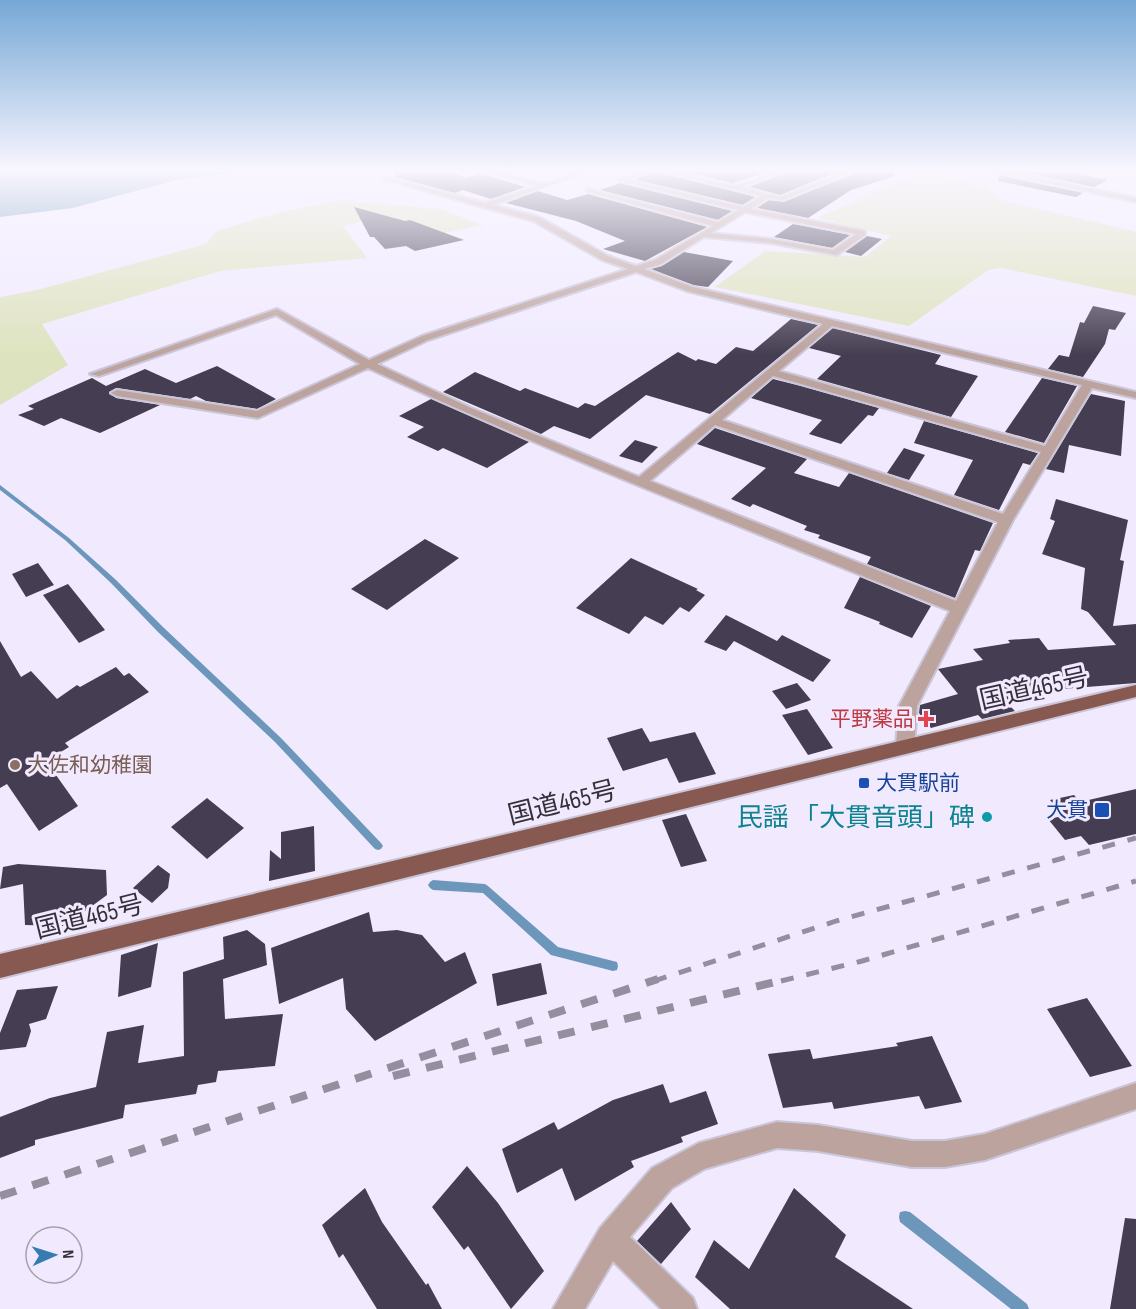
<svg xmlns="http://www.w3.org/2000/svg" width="1136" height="1309" font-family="'Sofia Sans Condensed','Noto Sans JP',sans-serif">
	<rect width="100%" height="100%" fill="#f1eaff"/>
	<path fill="#dee3bf" d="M 921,171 L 930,171 L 986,188 L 1001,200 L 1136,232 L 1136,296 L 1001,268 L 988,270 L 909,326 L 715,287 L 765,251 L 865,257 L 891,236 L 817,218 Z
		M 1070,171 L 1136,171 L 1136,183 Z
		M 339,200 L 440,209 L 483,225 L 434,235 L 368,220 L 343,226 L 367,258 L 220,271 L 42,324 L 68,365 L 0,405 L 0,297 L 37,290 L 206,244 L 216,231 L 281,212 Z"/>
	<path fill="#6c97ba" d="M 0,171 L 250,171 L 180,179 L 73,208 L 0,217 Z"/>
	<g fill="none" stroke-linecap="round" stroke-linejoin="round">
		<path fill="#6c97ba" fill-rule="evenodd" d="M 0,485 L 69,538 L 115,579 L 164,628 L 281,738 L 381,843 L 383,846 L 381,849 L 378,850 L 375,849 L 275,742 L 158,632 L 111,583 L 65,540 L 0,490 Z
			M 433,880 L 485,884 L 488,886 L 558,947 L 613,961 L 617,962 L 618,966 L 617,970 L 613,971 L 551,955 L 483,893 L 433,890 L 430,888 L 428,885 L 430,882 Z
			M 905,1211 L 910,1212 L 1027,1304 L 1029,1309 L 1011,1309 L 900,1222 L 899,1217 L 900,1212 Z"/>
	</g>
	<path fill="#453e52" d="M 395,171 L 448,171 L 466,178 L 480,173 L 525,187 L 491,199 L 463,190 L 455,193 L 395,177 Z
		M 654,171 L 659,171 L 755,197 L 743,205 L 636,180 Z
		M 683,171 L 771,171 L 732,183 Z
		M 789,171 L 839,171 L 780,195 L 749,187 Z
		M 858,171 L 894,171 L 895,176 L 851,190 L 808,218 L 757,208 L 769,200 L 784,202 Z
		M 1018,171 L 1066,171 L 1108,180 L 1094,187 Z
		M 999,175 L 1083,193 L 1076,197 L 998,181 Z
		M 620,183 L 732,211 L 718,220 L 600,190 Z
		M 538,191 L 567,200 L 588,194 L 707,227 L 645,261 L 603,249 L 625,241 L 576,221 L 506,203 Z
		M 354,207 L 405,221 L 410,220 L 464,240 L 415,251 L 406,246 L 385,249 L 374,237 L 370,237 Z
		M 793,224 L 850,235 L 832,248 L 774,237 Z
		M 867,236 L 882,239 L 861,256 L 845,252 Z
		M 684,252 L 733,261 L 708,287 L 693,285 L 651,269 L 662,266 Z
		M 1093,306 L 1126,313 L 1115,330 L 1109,329 L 1105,344 L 1083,377 L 1048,369 L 1059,355 L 1069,357 L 1080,322 L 1084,323 Z
		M 791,319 L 818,325 L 710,414 L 646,395 L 590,439 L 554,426 L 541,434 L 443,392 L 475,372 L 520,391 L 525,388 L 578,408 L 585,403 L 595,406 L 678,352 L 696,361 L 698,359 L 716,364 L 736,347 L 753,351 Z
		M 833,328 L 941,355 L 935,364 L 978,376 L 951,417 L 817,379 L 841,356 L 809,348 Z
		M 217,366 L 276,399 L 257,409 L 206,401 L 196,396 L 190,399 L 116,388 L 109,392 L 116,398 L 160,405 L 100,433 L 61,418 L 44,426 L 18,415 L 34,409 L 28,406 L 92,378 L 106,386 L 145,369 L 176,383 Z
		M 1042,378 L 1077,386 L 1044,443 L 1005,432 Z
		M 773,379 L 801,386 L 879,408 L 873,416 L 868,415 L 841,444 L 809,434 L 822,420 L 751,398 Z
		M 1091,394 L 1125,401 L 1121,456 L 1069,445 L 1064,473 L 1046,469 Z
		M 431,399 L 511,434 L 529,442 L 487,468 L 443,448 L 438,451 L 407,437 L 424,427 L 399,416 Z
		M 924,421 L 1038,453 L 1030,465 L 1023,463 L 999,510 L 954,495 L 973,460 L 914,443 Z
		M 715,428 L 807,459 L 794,473 L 839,487 L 849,473 L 993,523 L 980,551 L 975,550 L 955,598 L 867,564 L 871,557 L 818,538 L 820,535 L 804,530 L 807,526 L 753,504 L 750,507 L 731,499 L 766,468 L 697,444 Z
		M 635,440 L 658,447 L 642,463 L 619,456 Z
		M 904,448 L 925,455 L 909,480 L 887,473 Z
		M 1056,499 L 1128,520 L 1120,560 L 1124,561 L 1113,626 L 1136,624 L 1136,683 L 1038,691 L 1045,699 L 1009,705 L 1015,711 L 982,719 L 978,715 L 931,728 L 919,713 L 920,705 L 958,694 L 938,669 L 983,660 L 973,649 L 1010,643 L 1008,640 L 1039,638 L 1048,650 L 1116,645 L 1088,612 L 1081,609 L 1085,568 L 1042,554 L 1055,521 L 1050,519 Z
		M 425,539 L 459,558 L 387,610 L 351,589 Z
		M 631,558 L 698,589 L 696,590 L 705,595 L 689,612 L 680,607 L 663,625 L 645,616 L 629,634 L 576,608 Z
		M 38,563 L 54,585 L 26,597 L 12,574 Z
		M 860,577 L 931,606 L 912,638 L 879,624 L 880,622 L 844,608 Z
		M 68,584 L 105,630 L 79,643 L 43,595 Z
		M 726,615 L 777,641 L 782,635 L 831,660 L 813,682 L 734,641 L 726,651 L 704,642 Z
		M 0,641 L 21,677 L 31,671 L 57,699 L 77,685 L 80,687 L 116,667 L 124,676 L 129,673 L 149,692 L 65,743 L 69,747 L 46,761 L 78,806 L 39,831 L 7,784 L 0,788 Z
		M 797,683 L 811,700 L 786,709 L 772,691 Z
		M 807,709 L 833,748 L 808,755 L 782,715 Z
		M 642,728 L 650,742 L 695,732 L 716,774 L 679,783 L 667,758 L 623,771 L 607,738 Z
		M 1136,789 L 1136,834 L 1089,845 L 1081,836 L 1065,840 L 1048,819 L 1063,816 L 1050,800 L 1074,795 L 1080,802 Z
		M 207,798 L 244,828 L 207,859 L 171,827 Z
		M 686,814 L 707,861 L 681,867 L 662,820 Z
		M 314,826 L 315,871 L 269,881 L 270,850 L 281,859 L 281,832 Z
		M 18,864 L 106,870 L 107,895 L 65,926 L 25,925 L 23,884 L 0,889 L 3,867 Z
		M 158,865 L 170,874 L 168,888 L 152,903 L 133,888 Z
		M 369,912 L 373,932 L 397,930 L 422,935 L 445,962 L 465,952 L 477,983 L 375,1041 L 346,1009 L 343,978 L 279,1004 L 271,948 Z
		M 247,930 L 265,944 L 267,965 L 223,979 L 225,1019 L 283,1014 L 275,1066 L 218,1071 L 216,1082 L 198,1085 L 196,1094 L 125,1105 L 123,1118 L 35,1140 L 35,1145 L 0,1158 L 0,1117 L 50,1098 L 96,1087 L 107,1032 L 144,1025 L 138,1063 L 184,1056 L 183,972 L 224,959 L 223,937 Z
		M 158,943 L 151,987 L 118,997 L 121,955 Z
		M 541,963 L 547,994 L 497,1006 L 492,974 Z
		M 58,986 L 46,1019 L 29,1024 L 31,1031 L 26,1047 L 0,1050 L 0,1033 L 17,990 Z
		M 1087,998 L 1132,1066 L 1090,1077 L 1047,1009 Z
		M 932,1036 L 962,1102 L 925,1109 L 919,1096 L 834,1109 L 832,1102 L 783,1108 L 768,1054 L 810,1049 L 813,1059 L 898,1046 L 896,1043 Z
		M 663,1084 L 670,1103 L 706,1091 L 718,1124 L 681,1137 L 683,1142 L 631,1161 L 634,1167 L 575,1201 L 562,1168 L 517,1193 L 502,1149 L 554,1122 L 558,1130 L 613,1100 Z
		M 467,1166 L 498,1203 L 544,1271 L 511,1309 L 468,1246 L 464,1250 L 432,1207 Z
		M 365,1188 L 382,1222 L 426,1285 L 428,1283 L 442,1309 L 377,1309 L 343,1254 L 339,1258 L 322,1225 Z
		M 794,1188 L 846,1235 L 835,1257 L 913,1309 L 730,1309 L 695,1277 L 714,1240 L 749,1269 Z
		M 671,1202 L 691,1229 L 661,1264 L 637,1241 Z
		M 1125,1218 L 1136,1219 L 1136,1309 L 1110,1309 Z"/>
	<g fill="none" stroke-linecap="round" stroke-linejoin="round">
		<g stroke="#cbc5d8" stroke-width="4">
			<path id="minor" d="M 488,171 C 507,171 523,180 541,183 C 555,184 572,171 588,171 L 493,205 L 539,217 L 608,256 L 636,266 L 655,260 L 713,226 L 587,191 L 587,189 L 718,222 L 738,210 L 618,180 L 641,171 L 652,171 L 628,180 L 743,207 L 761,196 L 661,171 C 686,171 708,183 732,185 C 749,186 768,171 787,171 L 741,187 L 780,197 L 846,171 L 856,171 L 783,200 L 768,198 L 751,209 L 865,231 L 865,235 L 837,255 L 771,243 L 704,237 L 661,264 L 644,269 L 693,287 L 1136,392 L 1136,398 L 1092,388 L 1013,520 L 917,706 L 914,747 L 912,752 L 905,754 L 898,752 L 896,747 L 899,706 L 950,611 C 755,532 559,457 368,368 L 258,418 L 117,396 L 111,393 L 117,390 L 257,411 L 360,364 L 276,315 L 99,376 L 90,374 L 277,309 L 369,360 L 422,336 L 628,269 L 602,260 L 533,221 L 383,179 L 386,177 L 485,203 L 537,186 ZM 745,212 L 856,234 L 833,250 L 771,239 L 711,233 ZM 636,272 L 687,291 L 823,324 L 639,477 L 471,408 L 377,364 L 428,340 ZM 832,326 L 1082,385 L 1045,446 L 779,371 ZM 773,376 L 1041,452 L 1003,514 L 722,420 ZM 715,425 L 998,522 L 956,601 L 650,481 Z
				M 990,171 L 1005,171 L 1136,198 L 1136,202 Z
				M 1136,1083 L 1136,1109 L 985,1160 L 945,1167 L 912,1167 L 818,1151 L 777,1148 L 704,1169 L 672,1188 L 630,1237 L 693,1298 L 697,1309 L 661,1309 L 613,1261 L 585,1309 L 553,1309 L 600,1228 L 652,1168 L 699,1143 L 777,1122 L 818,1125 L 912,1141 L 945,1141 L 985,1134 Z"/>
		</g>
		<g stroke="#cbc5d8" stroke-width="4">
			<path id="trunk" d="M 1136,685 L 1136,697 L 0,978 L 0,954 Z"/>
		</g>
		<use href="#minor" fill="#bda39e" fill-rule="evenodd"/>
		<use href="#trunk" fill="#885950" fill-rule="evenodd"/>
		<path stroke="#948e9e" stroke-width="5" stroke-dasharray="13 13" stroke-linecap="butt" d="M 654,981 L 836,921 L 1136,838
			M 781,981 L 862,961 L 1136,881"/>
		<path stroke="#948e9e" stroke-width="8" stroke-dasharray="17 17" stroke-linecap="butt" d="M 393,1076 L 787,979
			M 0,1196 L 658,979"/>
	</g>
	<linearGradient id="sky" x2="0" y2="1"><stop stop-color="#76a8d6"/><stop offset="0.48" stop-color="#f9f6ff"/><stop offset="1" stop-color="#f9f6ff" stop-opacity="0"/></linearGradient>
	<rect width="1136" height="355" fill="url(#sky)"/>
	<path fill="#e0444e" stroke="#f1eaff" stroke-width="2" d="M923 710h6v6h6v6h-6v6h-6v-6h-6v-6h6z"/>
	<circle fill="#8d6e63" stroke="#f1eaff" stroke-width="2" cx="15" cy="765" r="6"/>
	<g fill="#1a4fb4" stroke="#f1eaff" stroke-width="2">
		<rect x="858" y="777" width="12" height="12" rx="3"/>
		<rect x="1094" y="802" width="16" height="16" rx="3"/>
	</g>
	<circle fill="#0f9aa8" stroke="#f1eaff" stroke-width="2" cx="987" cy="817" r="6"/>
	<g text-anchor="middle" stroke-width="6" stroke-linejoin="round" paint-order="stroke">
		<g font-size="21" fill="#be3a42" stroke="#f1eaff" text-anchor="end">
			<text x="914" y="726">平野薬品</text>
		</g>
		<g font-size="21" fill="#785e54" stroke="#f1eaff" text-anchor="start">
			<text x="27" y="772">大佐和幼稚園</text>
		</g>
		<g font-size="21" fill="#164399" stroke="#f1eaff" text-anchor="start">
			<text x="876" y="790">大貫駅前</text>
			<text x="1088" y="817" text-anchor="end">大貫</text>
		</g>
		<g font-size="26" fill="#34303a" stroke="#f1eaff">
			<text transform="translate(1034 688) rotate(-13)" y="9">国道465号</text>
			<text transform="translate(562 802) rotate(-14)" y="9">国道465号</text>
			<text transform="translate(89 916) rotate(-14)" y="9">国道465号</text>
		</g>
		<g font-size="26" fill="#0d838f" stroke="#f1eaff" text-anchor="end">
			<text x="975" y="826">民謡 「大貫音頭」碑</text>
		</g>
	</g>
	<g transform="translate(54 1255) rotate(87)"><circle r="28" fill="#f1eaff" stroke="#a5a0b0" stroke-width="1.5"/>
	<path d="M0-4.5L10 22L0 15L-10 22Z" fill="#367cb1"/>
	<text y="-9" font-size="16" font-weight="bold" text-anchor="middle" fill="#34303a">N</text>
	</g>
</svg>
